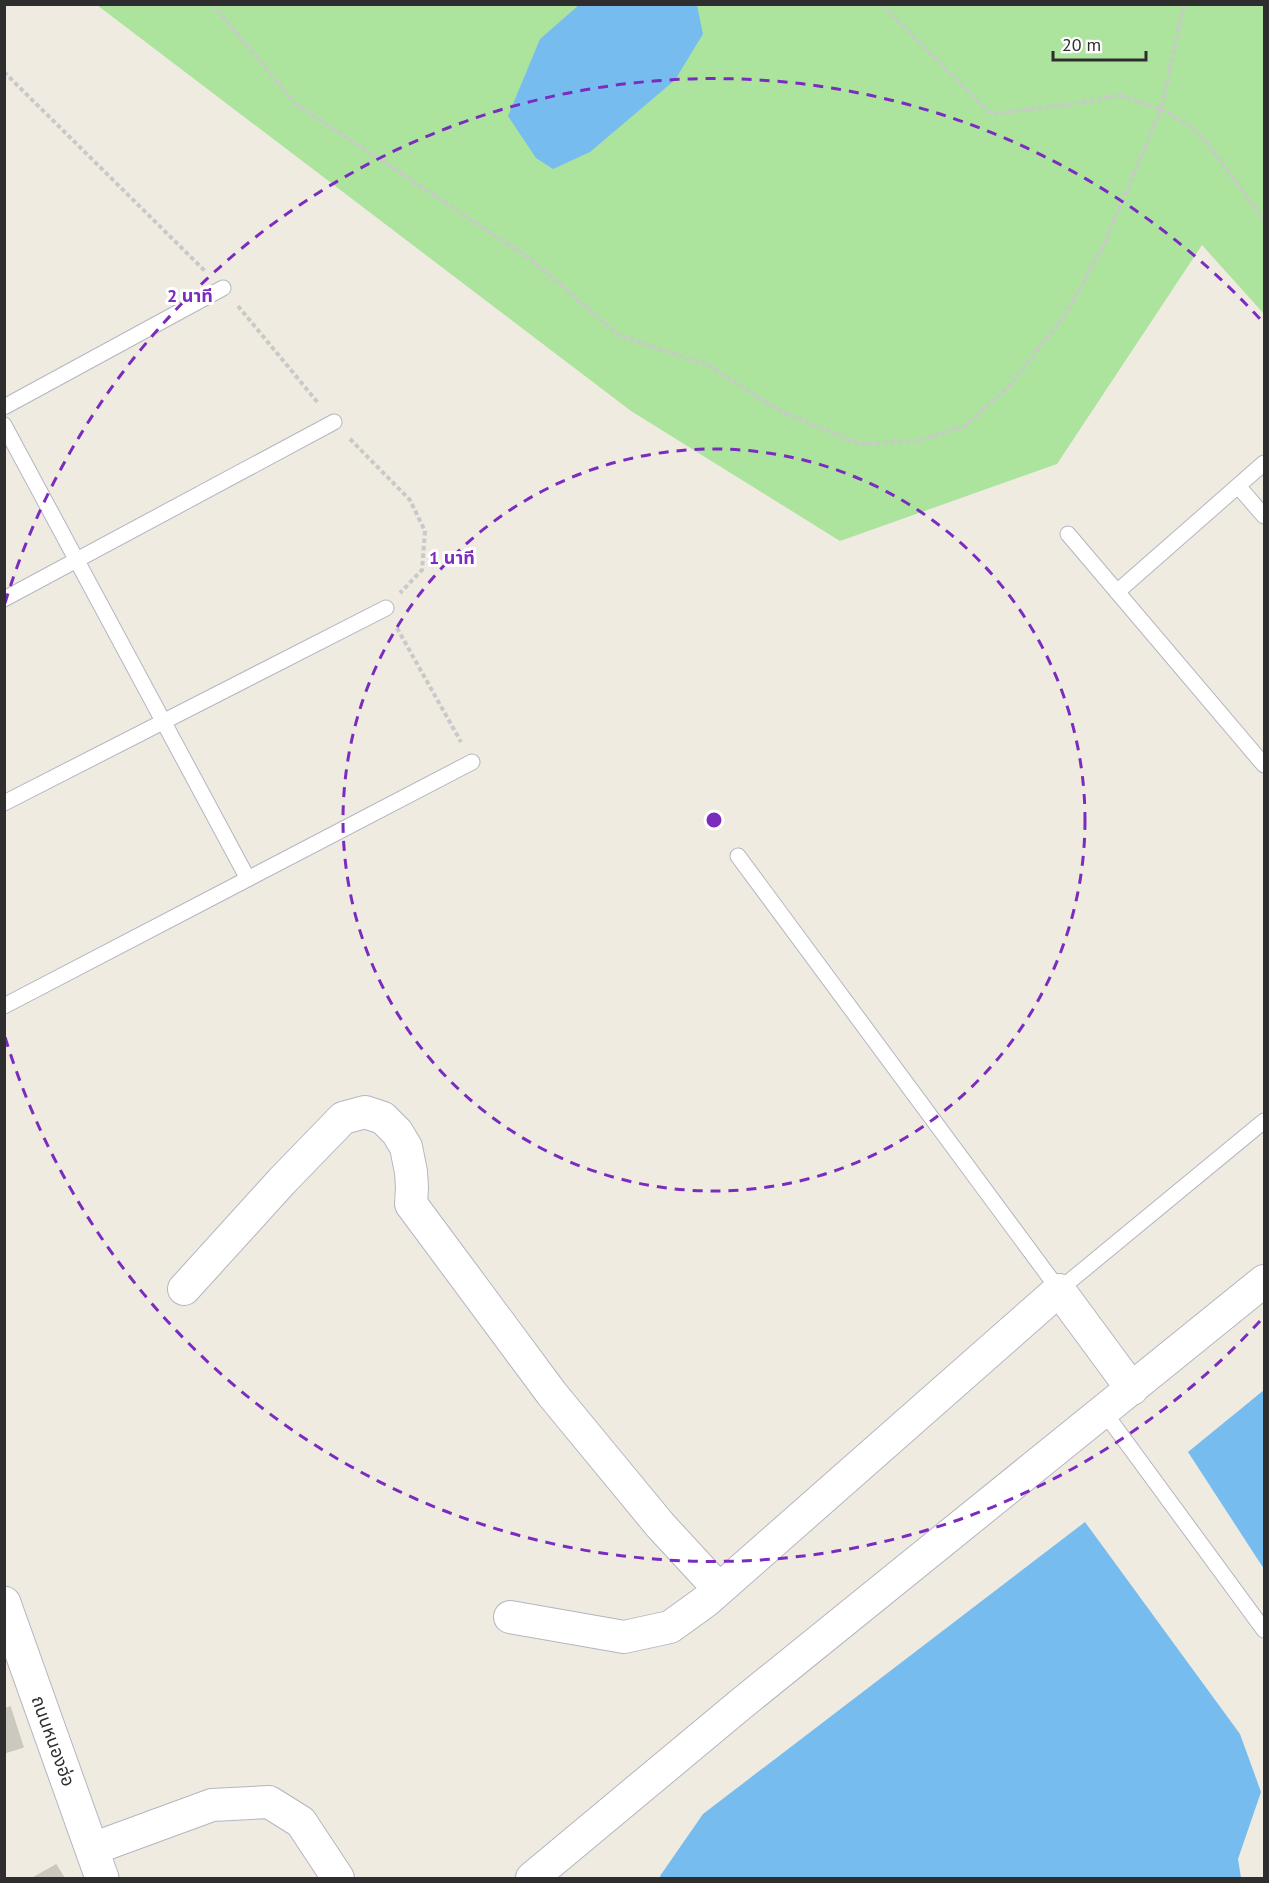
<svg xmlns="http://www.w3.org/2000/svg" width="1269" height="1883" font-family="'PT Sans','Noto Sans Thai',sans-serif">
	<rect width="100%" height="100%" fill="#efebe1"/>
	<path fill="#ace49e" d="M 97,5 L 1264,5 L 1264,314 L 1202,245 L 1057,464 L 840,541 L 631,411 Z"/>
	<path fill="#76bcef" d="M 579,5 L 697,5 L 703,34 L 675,80 L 590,152 L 553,169 L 536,158 L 508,116 L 540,39 Z
		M 1264,1390 L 1264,1569 L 1188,1452 Z
		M 1085,1522 L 1240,1734 L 1261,1792 L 1238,1859 L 1241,1878 L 661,1878 L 660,1876 L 703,1814 Z"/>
	<path fill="#cbc9bf" stroke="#cbc7ba" stroke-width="1.5" d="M 10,1707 L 23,1747 L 4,1753 L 4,1709 Z
		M 56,1865 L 64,1878 L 33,1878 Z"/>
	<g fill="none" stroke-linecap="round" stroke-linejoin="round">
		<g stroke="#b4b5c1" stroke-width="17">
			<path id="lane" d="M 4,407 L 223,288
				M 4,425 L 248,879
				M 1238,486 L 1264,516
				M 1068,534 L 1264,765
				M 1117,592 L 1264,463
				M 4,599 L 334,422
				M 4,803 L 386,608
				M 738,856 L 1059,1290 L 1264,1121
				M 4,1006 L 472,762
				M 1104,1412 L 1264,1630"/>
		</g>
		<g stroke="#b4b5c1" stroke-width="34">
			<path id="street" d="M 184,1289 L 282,1181 L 343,1118 L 365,1112 L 383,1118 L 397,1132 L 406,1147 L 411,1172 L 412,1187 L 411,1204 L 552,1394 L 660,1525 L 719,1589
				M 510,1617 L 624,1637 L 670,1627 L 706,1601 L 1059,1290 L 1132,1389
				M 92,1849 L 212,1805 L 269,1802 L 301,1822 L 338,1878
				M 532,1878 L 741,1704 L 1264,1281"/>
		</g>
		<g stroke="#b4b5c1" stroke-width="35">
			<path id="secondary" d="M 4,1603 L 102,1878"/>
		</g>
		<path stroke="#c9c9c9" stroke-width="4" stroke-dasharray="4.5 3" stroke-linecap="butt" d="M 212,4 L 296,104 L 529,258 L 620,336 L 708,365 L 776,409 L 859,444 L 916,441 L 965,426 L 1010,385 L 1067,312 L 1104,244 L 1161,109 L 1184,4
			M 881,4 L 991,114 L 1081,103 L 1119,95 L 1161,109 L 1188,125 L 1205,140 L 1264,220
			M 4,72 L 206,272
			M 238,306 L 319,404
			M 350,439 L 410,500 L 425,531 L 422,570 L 400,593
			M 397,628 L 461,742"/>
		<use href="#lane" stroke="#fff" stroke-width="15"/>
		<use href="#street" stroke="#fff" stroke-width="32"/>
		<use href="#secondary" stroke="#fff" stroke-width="33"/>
	</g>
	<g fill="none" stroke="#7b2cbf" stroke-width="3" stroke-dasharray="10 8">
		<circle cx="714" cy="820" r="371"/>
		<path d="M1260 1321A741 741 0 0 1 5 1037M5 603A741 741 0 0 1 1260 319"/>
	</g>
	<g text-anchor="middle" stroke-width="6" stroke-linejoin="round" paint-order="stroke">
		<g font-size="18" fill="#2e2e2e" stroke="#fff">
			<text transform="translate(53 1741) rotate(70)" y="6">ถนนหนองฮ่อ</text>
		</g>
	</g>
	<circle cx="714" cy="820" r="9" fill="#7b2cbf" stroke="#fff" stroke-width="3"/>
	<g font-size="18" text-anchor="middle" font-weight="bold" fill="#7b2cbf" stroke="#fff" stroke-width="6" stroke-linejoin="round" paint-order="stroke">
		<text x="190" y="302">2 นาที</text>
		<text x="452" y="564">1 นาที</text>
	</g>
	<rect width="1269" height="1883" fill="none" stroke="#2e2e2e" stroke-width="12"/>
	<path d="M1053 51v9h93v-9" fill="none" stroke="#2e2e2e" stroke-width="3"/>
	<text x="1062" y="51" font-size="18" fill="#2e2e2e" stroke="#ffffff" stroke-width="4.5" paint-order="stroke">20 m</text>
</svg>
